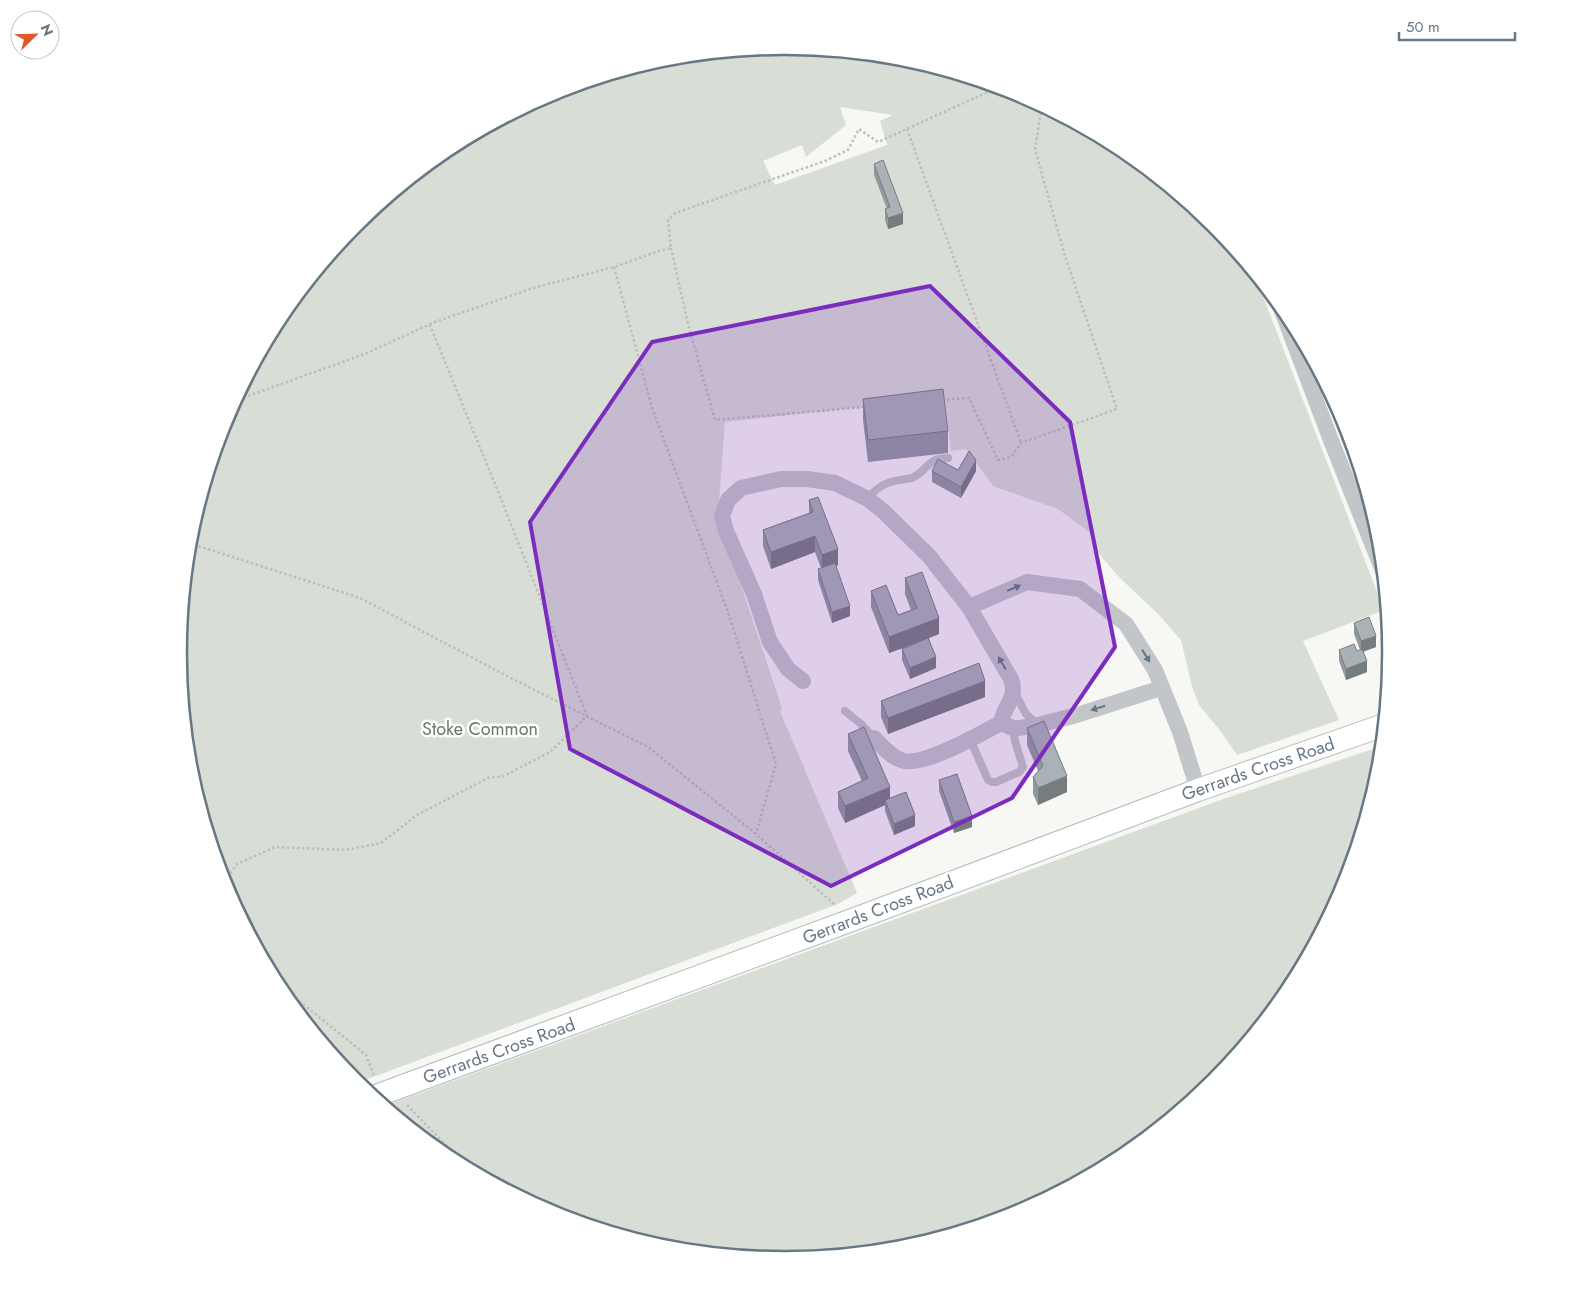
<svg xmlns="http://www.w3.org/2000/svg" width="1569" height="1306" font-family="Jost,sans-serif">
	<rect width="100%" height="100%" fill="#f7f7f4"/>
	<path fill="#d8ded5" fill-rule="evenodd" d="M 785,46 L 903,58 L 1017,93 L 1122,149 L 1214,224 L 1254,273 L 1384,610 L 1303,641 L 1339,720 L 1237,755 L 1222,733 L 1199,705 L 1192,686 L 1181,640 L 1158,614 L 1119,577 L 1099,554 L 1089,532 L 1058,509 L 993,486 L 966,449 L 951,451 L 945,398 L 725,422 L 718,516 L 782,708 L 780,711 L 857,893 L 838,904 L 357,1083 L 280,990 L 224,885 L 189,771 L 178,653 L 189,534 L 224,421 L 280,316 L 356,224 L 448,148 L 553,92 L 666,58 ZM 840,107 L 893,115 L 880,121 L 887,145 L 775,185 L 763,161 L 802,145 L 806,157 L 846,125 Z
		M 1382,746 L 1380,772 L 1345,885 L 1289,990 L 1213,1082 L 1121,1158 L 1016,1214 L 903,1248 L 784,1260 L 666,1248 L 552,1213 L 447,1157 L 385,1106 L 1226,798 Z"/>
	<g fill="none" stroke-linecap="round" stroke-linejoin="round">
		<g stroke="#b5babe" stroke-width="24">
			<path id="secondary" d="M 373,1097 L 852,920 L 1198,790 L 1384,725"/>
		</g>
		<path stroke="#bcbec0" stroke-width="2.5" stroke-dasharray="2.5 2.5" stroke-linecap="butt" d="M 907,129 L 1021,443
			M 671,248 L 688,324 L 715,420 L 865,407
			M 614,267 L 652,408 L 728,612 L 776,764 L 756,834
			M 942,400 L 969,398 L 998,460 L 1011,457 L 1021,443 L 1117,409 L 1065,256 L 1035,149 L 1042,106
			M 234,401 L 362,355 L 435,322 L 533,288 L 614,267 L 659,251 L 671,248 L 668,220 L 675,213 L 825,161 L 848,150 L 859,129 L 878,142 L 999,87
			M 189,543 L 360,598 L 503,674 L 648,747 L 756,834 L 836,906
			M 225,887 L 226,880 L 237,864 L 275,847 L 346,850 L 381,843 L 417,815 L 490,777 L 502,777 L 550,752 L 587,716 L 497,489 L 430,325
			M 276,982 L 366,1055 L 374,1076
			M 407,1105 L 469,1169
			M 638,1240 L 681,1250"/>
		<path stroke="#c2c6c9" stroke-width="8" d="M 868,499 C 876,487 886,482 900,480 C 904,479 908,479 912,478 C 929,470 926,458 948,458
			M 1015,693 L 1026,714 L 1037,724
			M 845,711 L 861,724 L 874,738
			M 970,739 L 988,780 L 992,782 L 996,782 L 1019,772 L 1023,767 L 1015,741 L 1013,728"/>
		<path stroke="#c2c6c9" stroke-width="16" d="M 1279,303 L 1332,443 L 1383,571
			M 969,607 L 1027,582 L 1080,589 L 1126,624 L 1155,670 L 1180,732 L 1198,790
			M 803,681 L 788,669 L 770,642 L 754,594 L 726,531 L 722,516 L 728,500 L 741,488 L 781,479 L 807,479 L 835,483 L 868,499 L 883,511 L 929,556 L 969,607 L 1011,679 C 1018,699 1004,704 1001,723
			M 874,738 C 882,746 890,756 901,760 C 921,769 981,733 1001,723 L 1013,728 L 1020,728 L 1042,724 L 1077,715 L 1161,688"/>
		<use href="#secondary" stroke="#fff" stroke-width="22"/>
	</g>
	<path fill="#91999d" d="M 874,164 L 903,224 L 888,229 L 885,220 L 885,209 L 887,209 L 874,175 Z
		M 863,399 L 948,431 L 948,453 L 868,462 L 863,420 Z
		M 932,471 L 976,471 L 961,498 L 932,482 Z
		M 809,500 L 838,565 L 836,566 L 850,616 L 832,623 L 818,580 L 818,569 L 821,568 L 815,552 L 771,569 L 763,546 L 763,530 L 809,513 Z
		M 905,578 L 939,634 L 929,638 L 936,668 L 910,679 L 902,660 L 902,649 L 909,646 L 889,653 L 871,607 L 871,591 L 898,615 L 911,610 L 905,594 Z
		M 1354,623 L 1376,647 L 1363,652 L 1367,672 L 1346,680 L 1339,661 L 1339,650 L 1357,651 L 1360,650 L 1354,634 Z
		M 985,697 L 888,734 L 881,717 L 881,701 Z
		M 1027,728 L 1067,792 L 1038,805 L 1033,794 L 1033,777 L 1038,771 L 1027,745 Z
		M 848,734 L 890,798 L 915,826 L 894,835 L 885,811 L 885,805 L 845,823 L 838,808 L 838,792 L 862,781 L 848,751 Z
		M 939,780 L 972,827 L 954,833 L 939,791 Z"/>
	<path fill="#767d7f" d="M 903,213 L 903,224 L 888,229 L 888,218 Z
		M 976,460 L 976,471 L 961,498 L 961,487 Z
		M 815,536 L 815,552 L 771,569 L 771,552 Z
		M 838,549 L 838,565 L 822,571 L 822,555 Z
		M 850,606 L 850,616 L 832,623 L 832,612 Z
		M 939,618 L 939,634 L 889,653 L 889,637 Z
		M 1376,636 L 1376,647 L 1361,652 L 1361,641 Z
		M 936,657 L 936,668 L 910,679 L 910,668 Z
		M 1367,661 L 1367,672 L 1346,680 L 1346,669 Z
		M 985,681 L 985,697 L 888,734 L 888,718 Z
		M 1067,776 L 1067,792 L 1038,805 L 1038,788 Z
		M 890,787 L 890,803 L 885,800 L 885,805 L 845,823 L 845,806 Z
		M 915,815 L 915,826 L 894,835 L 894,824 Z
		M 972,816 L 972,827 L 954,833 L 954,822 Z"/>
	<path fill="#a9b2b6" stroke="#767d7f" d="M 883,160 L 903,213 L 888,218 L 885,209 L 890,207 L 874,164 Z
		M 943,389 L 948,431 L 868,440 L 863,399 Z
		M 969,451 L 976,460 L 961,487 L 932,471 L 938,459 L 958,470 Z
		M 818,497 L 838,549 L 822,555 L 815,536 L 771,552 L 763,530 L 813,512 L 809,500 Z
		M 835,563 L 850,606 L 832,612 L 818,569 Z
		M 922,572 L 939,618 L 889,637 L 871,591 L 886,585 L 898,615 L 917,608 L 905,578 Z
		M 1369,617 L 1376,636 L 1361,641 L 1354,623 Z
		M 928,638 L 936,657 L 910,668 L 902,649 Z
		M 1354,644 L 1357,651 L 1362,649 L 1367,661 L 1346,669 L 1339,650 Z
		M 979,663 L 985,681 L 888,718 L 881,701 Z
		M 1044,721 L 1067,776 L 1038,788 L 1033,777 L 1043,766 L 1027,728 Z
		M 864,727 L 890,787 L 845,806 L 838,792 L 868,778 L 848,734 Z
		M 957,774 L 972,816 L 954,822 L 939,780 Z
		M 906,792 L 915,815 L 894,824 L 885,800 Z"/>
	<defs><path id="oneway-solid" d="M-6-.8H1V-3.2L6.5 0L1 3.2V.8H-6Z" transform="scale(1.25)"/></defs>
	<g fill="#677784">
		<use href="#oneway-solid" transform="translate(1014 588) rotate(-23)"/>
		<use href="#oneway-solid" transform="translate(1146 656) rotate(58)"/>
		<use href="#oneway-solid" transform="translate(1002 663) rotate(-120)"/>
		<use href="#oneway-solid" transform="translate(1098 708) rotate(162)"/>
	</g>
	<path fill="#7b2cbf" fill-opacity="0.2" stroke="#7b2cbf" stroke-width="4" stroke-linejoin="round" d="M 930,286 L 1070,422 L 1115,647 L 1012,798 L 831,886 L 570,749 L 530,522 L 652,342 Z"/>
	<g text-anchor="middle" stroke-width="5" stroke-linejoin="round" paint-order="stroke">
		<g font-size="18" fill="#697b65" stroke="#fff">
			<text x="480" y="735">Stoke Common</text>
		</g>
		<g font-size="18" fill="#677784" stroke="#fff">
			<text transform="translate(1258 769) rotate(-19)" y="6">Gerrards Cross Road</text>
			<text transform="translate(878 910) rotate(-21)" y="6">Gerrards Cross Road</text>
			<text transform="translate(499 1051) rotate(-20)" y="6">Gerrards Cross Road</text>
		</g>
	</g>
	<path d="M0 0H1569V1306H0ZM784 55H785A597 597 0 0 1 1382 652V654A597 597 0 0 1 785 1251H784A597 597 0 0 1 187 654V652A597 597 0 0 1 784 55Z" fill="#fff" fill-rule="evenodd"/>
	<path fill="none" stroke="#677784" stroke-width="2.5" d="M784 55H785A597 597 0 0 1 1382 652V654A597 597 0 0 1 785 1251H784A597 597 0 0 1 187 654V652A597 597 0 0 1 784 55Z"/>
	<g transform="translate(35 35) rotate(67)"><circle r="24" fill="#ffffff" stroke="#c2c9ce"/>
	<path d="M0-4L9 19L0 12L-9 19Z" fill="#de592c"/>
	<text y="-8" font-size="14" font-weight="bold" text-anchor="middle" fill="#677784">N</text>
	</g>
	<path d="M1399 32v8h116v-8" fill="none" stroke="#677784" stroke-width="2.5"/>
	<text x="1406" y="32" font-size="15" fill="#677784" stroke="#ffffff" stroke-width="4" paint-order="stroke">50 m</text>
</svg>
